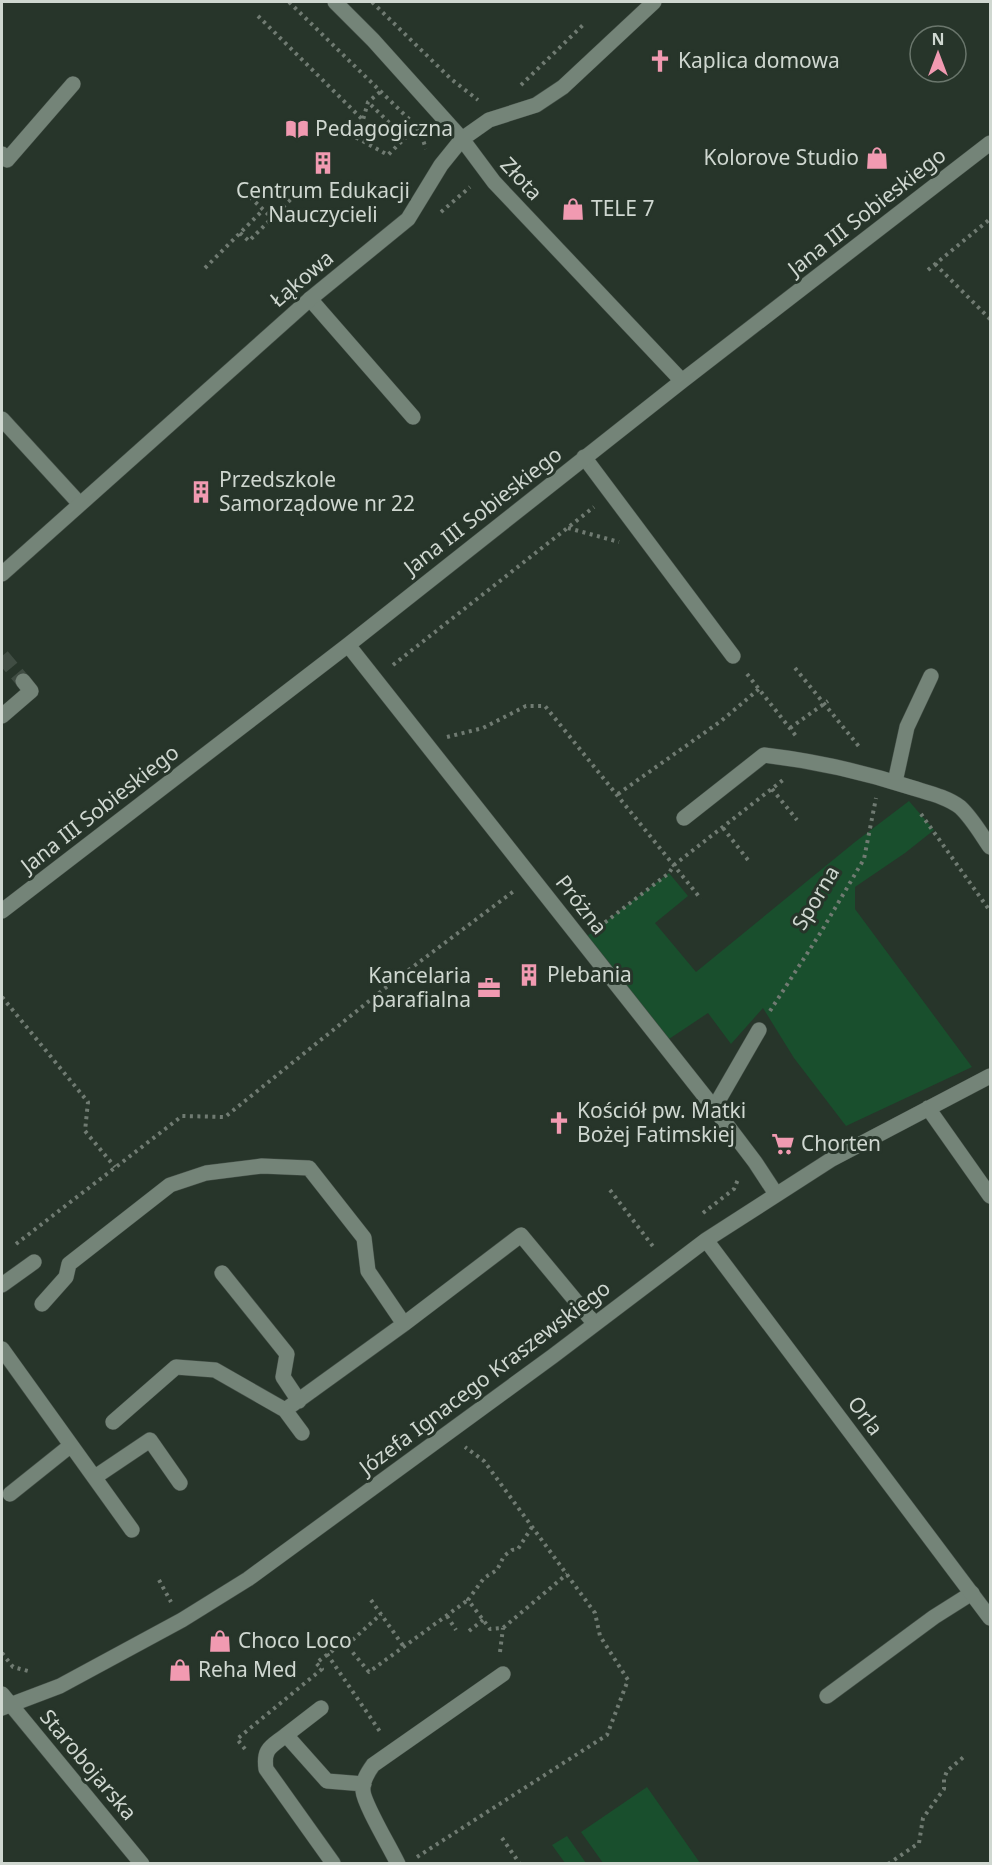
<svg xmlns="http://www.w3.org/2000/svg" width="992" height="1865" font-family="'Noto Sans',sans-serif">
	<rect width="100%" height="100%" fill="#27352a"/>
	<path fill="#194f2d" d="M 909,801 L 934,830 L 905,853 L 855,887 L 855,909 L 972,1067 L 846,1126 L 794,1058 L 763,1008 L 731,1044 L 708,1013 L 663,1043 L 582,940 L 669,873 L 688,896 L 655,923 L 696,972 L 855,842 Z
		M 647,1787 L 700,1863 L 603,1863 L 581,1832 Z
		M 567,1836 L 586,1863 L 565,1863 L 552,1845 Z"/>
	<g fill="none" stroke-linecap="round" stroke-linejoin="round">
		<path stroke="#404d43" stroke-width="15" stroke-dasharray="15 8" stroke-linecap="butt" d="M 2,656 L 23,681"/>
		<g stroke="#455048" stroke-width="16">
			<path id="service" d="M 2,154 L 7,160 L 73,84
				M 310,299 L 413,417
				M 2,419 L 79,503
				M 584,457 L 733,656
				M 895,782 L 907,727 L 931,676
				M 684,818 L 764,755 C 815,761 864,772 913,788 C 929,793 947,797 960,807 C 972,818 981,834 990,847
				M 714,1108 L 759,1030
				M 222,1273 L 287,1354 L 283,1377 L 299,1401
				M 42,1304 L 66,1277 L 69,1264 L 170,1185 L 206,1173 L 262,1166 L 309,1168 L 364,1238 L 368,1271 L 404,1324
				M 285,1410 L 302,1433
				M 113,1422 L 176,1367 L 215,1370 L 285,1410 L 404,1324 L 521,1235 L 594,1323
				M 827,1696 L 934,1617 L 972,1593
				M 286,1735 L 321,1708
				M 333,1863 L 266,1769 C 263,1748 271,1747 286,1735 L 327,1781 L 364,1784
				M 398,1864 C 391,1849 364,1804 363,1791 C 362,1781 368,1772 373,1765 L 503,1674"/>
		</g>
		<g stroke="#455048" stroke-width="16">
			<path id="minor" d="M 335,2 L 373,40 L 462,139 L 494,182 L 682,381
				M 2,574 L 310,299 L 408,219 L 441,165 L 462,139 L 489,120 L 536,105 L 563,87 L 654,2
				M 348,645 L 714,1108 L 755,1162 L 776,1194
				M 2,716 L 31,691 L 23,681
				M 2,911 L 348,645 L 682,381 L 990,143
				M 928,1108 L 990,1196
				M 706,1240 L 990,1618
				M 2,1285 L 34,1262
				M 2,1349 L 132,1530
				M 95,1477 L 150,1440 L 180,1483
				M 10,1494 L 70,1446
				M 2,1694 L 142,1864
				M 2,1708 L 60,1686 L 182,1620 L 248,1579 L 553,1356 L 706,1240 L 832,1159 L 990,1076"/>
		</g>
		<path stroke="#707b72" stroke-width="4" stroke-dasharray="3 4.5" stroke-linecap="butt" d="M 289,2 L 411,121 L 421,134 L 426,149
			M 372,2 L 451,79 L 478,100
			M 258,16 L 363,120
			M 521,85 L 583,25
			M 350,133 L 357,138 L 388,155 L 405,138 L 368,102
			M 348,135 L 363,120 L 368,102 L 380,92
			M 250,197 L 272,218
			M 441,212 L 470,187
			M 240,233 L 249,241 L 303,187
			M 935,264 L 990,319
			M 205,268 L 263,210
			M 928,270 L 990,219
			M 568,528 L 619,542
			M 393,665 L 594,507
			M 795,668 L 861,749
			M 747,674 L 796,736
			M 790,728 L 828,701
			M 447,737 L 483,728 L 526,706 L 545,706 L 701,899
			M 772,789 L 797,820
			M 618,794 L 721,721 L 759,689
			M 921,814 L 990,911
			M 723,828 L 748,860
			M 599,927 L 669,873 L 674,865 L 783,780
			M 2,997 L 88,1102 L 85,1131 L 115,1167
			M 770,1011 L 821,932 L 864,859 L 876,798
			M 610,1190 L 655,1249
			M 703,1213 L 734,1189 L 739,1177
			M 16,1244 L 182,1116 L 225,1117 L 394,981 L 514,891
			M 532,1527 L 518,1549 L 512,1550 L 504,1556 L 497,1570 L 484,1578 L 468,1600 L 490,1629 L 503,1628 L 567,1574
			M 159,1580 L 171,1602
			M 371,1600 L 404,1647
			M 447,1616 L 456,1630
			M 469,1631 L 483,1620
			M 347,1645 L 381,1614
			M 500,1652 L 503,1628
			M 2,1653 L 13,1667 L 32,1672
			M 327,1654 L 381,1733
			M 245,1749 L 237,1739 L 322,1669 L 316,1663 L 344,1642 L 369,1672 L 468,1600
			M 502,1838 L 520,1864
			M 417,1857 L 607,1735 L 628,1680 L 600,1636 L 595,1613 L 484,1461 L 465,1447
			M 888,1864 L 919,1843 L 923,1818 L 944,1789 L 944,1779 L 947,1771 L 966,1755"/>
		<use href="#service" stroke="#748478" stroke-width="15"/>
		<use href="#minor" stroke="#748478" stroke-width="15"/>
	</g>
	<defs>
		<g id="church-bare" transform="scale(1.8)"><path d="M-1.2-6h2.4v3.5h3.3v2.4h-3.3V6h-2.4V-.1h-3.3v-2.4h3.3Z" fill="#f19ab1" stroke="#27352a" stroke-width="2.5" paint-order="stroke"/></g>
		<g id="library-bare" transform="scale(1.8)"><path d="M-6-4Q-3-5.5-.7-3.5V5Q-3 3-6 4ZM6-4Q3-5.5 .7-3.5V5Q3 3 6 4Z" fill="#f19ab1" stroke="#27352a" stroke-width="2.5" paint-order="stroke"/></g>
		<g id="shop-bare" transform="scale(1.8)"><path d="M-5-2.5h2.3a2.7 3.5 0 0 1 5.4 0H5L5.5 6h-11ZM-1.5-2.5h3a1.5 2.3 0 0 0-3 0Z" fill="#f19ab1" stroke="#27352a" stroke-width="2.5" paint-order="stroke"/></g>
		<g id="building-bare" transform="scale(1.8)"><path d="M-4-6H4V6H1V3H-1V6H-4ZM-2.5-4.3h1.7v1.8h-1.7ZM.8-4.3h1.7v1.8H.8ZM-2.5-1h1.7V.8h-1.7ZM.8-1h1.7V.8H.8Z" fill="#f19ab1" stroke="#27352a" stroke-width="2.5" paint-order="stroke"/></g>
		<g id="office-bare" transform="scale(1.8)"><path d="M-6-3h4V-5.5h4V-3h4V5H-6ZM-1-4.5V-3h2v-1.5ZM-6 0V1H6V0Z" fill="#f19ab1" stroke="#27352a" stroke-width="2.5" paint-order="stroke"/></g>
		<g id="supermarket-bare" transform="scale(1.8)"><path d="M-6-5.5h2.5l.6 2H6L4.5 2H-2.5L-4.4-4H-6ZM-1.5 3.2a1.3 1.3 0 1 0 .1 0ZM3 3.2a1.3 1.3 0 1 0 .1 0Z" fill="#f19ab1" stroke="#27352a" stroke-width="2.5" paint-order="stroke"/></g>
	</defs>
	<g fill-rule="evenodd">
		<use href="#church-bare" x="660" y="61"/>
		<use href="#library-bare" x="297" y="129"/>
		<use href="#shop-bare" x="877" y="158"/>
		<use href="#building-bare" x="323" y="163"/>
		<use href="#shop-bare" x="573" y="209"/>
		<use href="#building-bare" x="201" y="492"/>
		<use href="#building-bare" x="529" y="975"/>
		<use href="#office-bare" x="489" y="988"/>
		<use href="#church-bare" x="559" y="1123"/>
		<use href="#supermarket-bare" x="783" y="1144"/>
		<use href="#shop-bare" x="220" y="1641"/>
		<use href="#shop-bare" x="180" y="1670"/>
	</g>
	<g text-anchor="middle" stroke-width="6" stroke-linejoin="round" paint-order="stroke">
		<g font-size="21" fill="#cfd7d0" stroke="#27352a" text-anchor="start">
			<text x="678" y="68">Kaplica domowa</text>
			<text x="315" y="136">Pedagogiczna</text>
			<text x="859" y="165" text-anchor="end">Kolorove Studio</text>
			<text x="323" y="198" text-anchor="middle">Centrum Edukacji<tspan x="323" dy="24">Nauczycieli</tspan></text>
			<text x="591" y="216">TELE 7</text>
			<text x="219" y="487">Przedszkole<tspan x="219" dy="24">Samorządowe nr 22</tspan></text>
			<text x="547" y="982">Plebania</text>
			<text x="471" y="983" text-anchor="end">Kancelaria<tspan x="471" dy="24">parafialna</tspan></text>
			<text x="577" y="1118">Kościół pw. Matki<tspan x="577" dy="24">Bożej Fatimskiej</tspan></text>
			<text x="801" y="1151">Chorten</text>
			<text x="238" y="1648">Choco Loco</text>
			<text x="198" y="1677">Reha Med</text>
		</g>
		<g font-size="21" fill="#cfd7d0" stroke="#27352a">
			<text transform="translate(521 179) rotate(47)" y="7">Złota</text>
			<text transform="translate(867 212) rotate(-38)" y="7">Jana III Sobieskiego</text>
			<text transform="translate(302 279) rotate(-40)" y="7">Łąkowa</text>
			<text transform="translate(483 511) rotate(-38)" y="7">Jana III Sobieskiego</text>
			<text transform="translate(100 809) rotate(-38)" y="7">Jana III Sobieskiego</text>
			<text transform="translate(816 898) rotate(-59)" y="7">Sporna</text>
			<text transform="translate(581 905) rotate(52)" y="7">Próżna</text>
			<text transform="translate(485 1378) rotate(-37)" y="7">Józefa Ignacego Kraszewskiego</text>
			<text transform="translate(865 1416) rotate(53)" y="7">Orla</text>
			<text transform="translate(88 1765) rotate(50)" y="7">Starobojarska</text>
		</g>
	</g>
	<rect width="992" height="1865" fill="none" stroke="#cfd7d0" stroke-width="6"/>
	<g transform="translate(938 54)"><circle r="28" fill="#27352a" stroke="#6a766c" stroke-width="1.5"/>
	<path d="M0-4.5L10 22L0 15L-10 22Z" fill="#f19ab1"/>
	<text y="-9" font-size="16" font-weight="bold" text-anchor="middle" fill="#cfd7d0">N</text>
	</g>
</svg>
